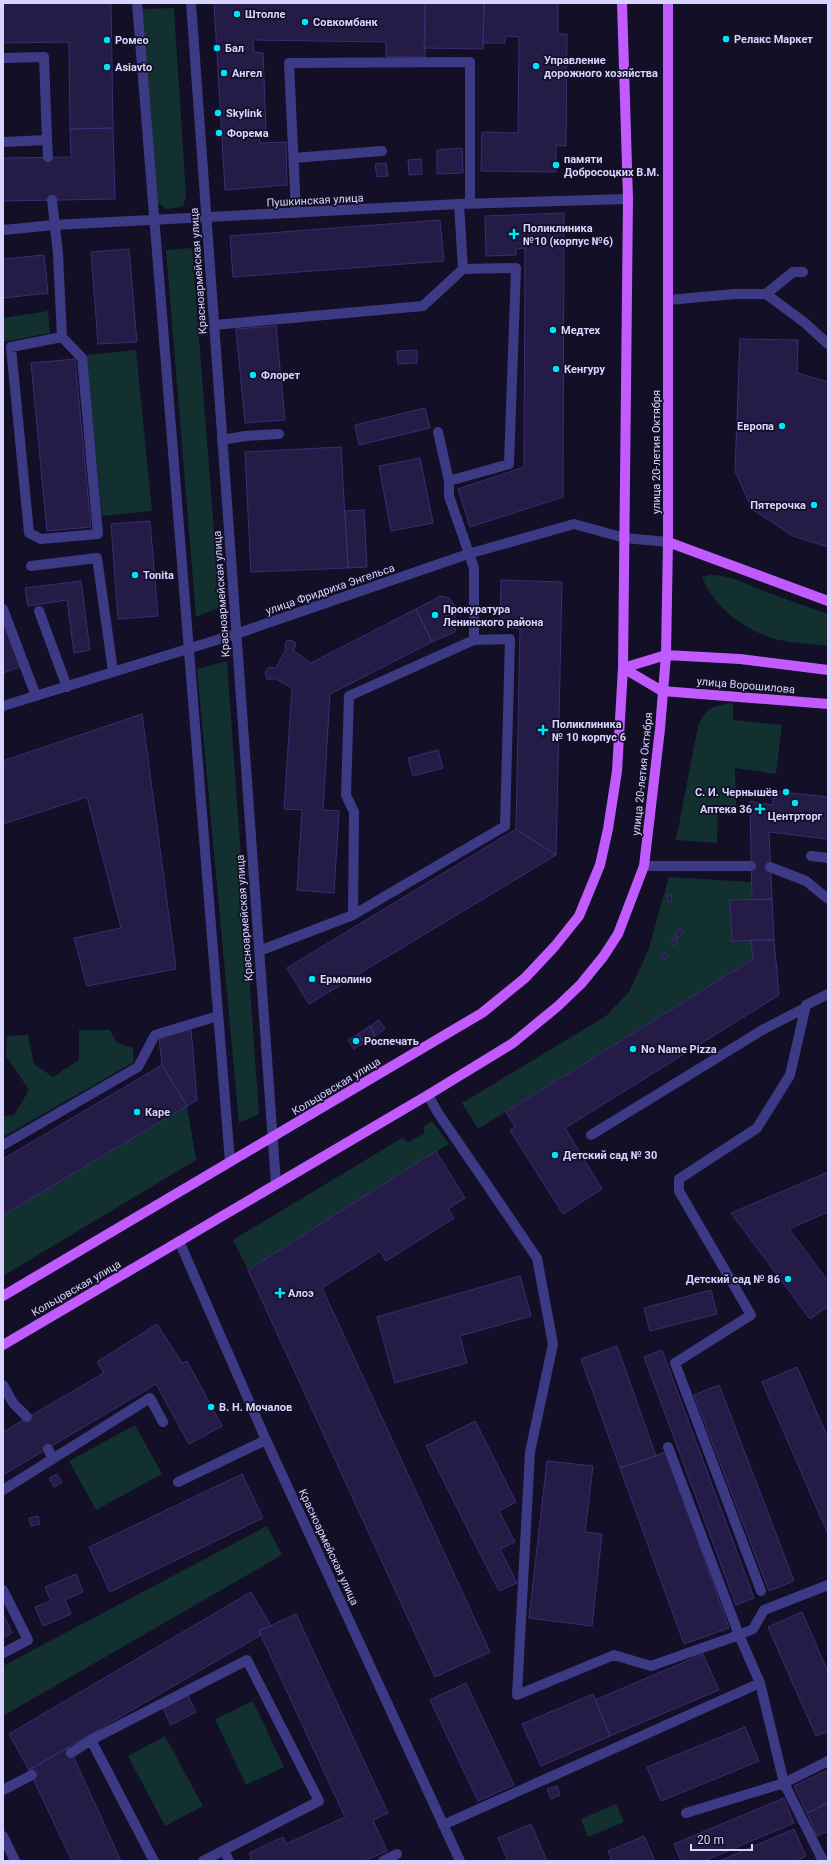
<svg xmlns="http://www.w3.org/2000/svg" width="831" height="1864" font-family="Roboto,sans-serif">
	<rect width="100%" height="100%" fill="#130f26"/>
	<path fill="#12302f" d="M 174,8 L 186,197 L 183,207 L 166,209 L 157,202 L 142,9 Z
		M 192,248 L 220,607 L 196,617 L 166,250 Z
		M 48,311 L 50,333 L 3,342 L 3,318 Z
		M 136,350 L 152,511 L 102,516 L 86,355 Z
		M 709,575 C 729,574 746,584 764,591 C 786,599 807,607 828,614 L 828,646 C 812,644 795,643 779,640 C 747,632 714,608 702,577 Z
		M 227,661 L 259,1114 L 239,1123 L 197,669 Z
		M 733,703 L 733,720 L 782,725 L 776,774 L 735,768 L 736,806 L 718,805 L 717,843 L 676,840 L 698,726 C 706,707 713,706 733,703 Z
		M 669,877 L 751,882 L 752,900 L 730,901 L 732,941 L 751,940 L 753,959 L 478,1129 L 462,1103 L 606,1016 L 629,992 L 648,951 Z
		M 79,1030 L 110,1030 L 117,1043 L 133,1048 L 134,1062 L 3,1137 L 3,1116 L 14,1115 L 29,1090 L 6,1056 L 7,1036 L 28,1035 L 34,1064 L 53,1077 L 79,1060 Z
		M 187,1106 L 196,1160 L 3,1276 L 3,1215 Z
		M 432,1121 L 449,1144 L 248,1270 L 233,1240 L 402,1138 L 408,1142 L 424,1134 L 424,1126 Z
		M 135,1425 L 162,1474 L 96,1510 L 69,1461 Z
		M 267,1526 L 282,1555 L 3,1716 L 3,1666 Z
		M 253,1701 L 284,1767 L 246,1785 L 215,1719 Z
		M 165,1736 L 203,1806 L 165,1826 L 128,1756 Z
		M 616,1804 L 624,1822 L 588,1837 L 581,1819 Z"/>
	<path fill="#241b47" stroke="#3b2d73" d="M 3,3 L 111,3 L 113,128 L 70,129 L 69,42 L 3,43 Z
		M 214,3 L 425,3 L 425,57 L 386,57 L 386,42 L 253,40 L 254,52 L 263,53 L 266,129 L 259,130 L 260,143 L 286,142 L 287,185 L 225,190 Z
		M 425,3 L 484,3 L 483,49 L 424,48 Z
		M 484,3 L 558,3 L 558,34 L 567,34 L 566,146 L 556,145 L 556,172 L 481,171 L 482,132 L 518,133 L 519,37 L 505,36 L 505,43 L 483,43 Z
		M 113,128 L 115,199 L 3,201 L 3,158 L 71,157 L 70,129 Z
		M 462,148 L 463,173 L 437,174 L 437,150 Z
		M 421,159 L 422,174 L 409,175 L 408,160 Z
		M 386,163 L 388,176 L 377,177 L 375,164 Z
		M 564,213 L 563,497 L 470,527 L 458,489 L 524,467 L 525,248 L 516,249 L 516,255 L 486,256 L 485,216 Z
		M 440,220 L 444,261 L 233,277 L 230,236 Z
		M 129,249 L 137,342 L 98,344 L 91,252 Z
		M 44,255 L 48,293 L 3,298 L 3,259 Z
		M 276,326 L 285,420 L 245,423 L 236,329 Z
		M 740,339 L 798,340 L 797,373 L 828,382 L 828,547 L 793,536 L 752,509 L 735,471 Z
		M 417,350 L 417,363 L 398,364 L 397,351 Z
		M 75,359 L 91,527 L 47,531 L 31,363 Z
		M 425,408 L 430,428 L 359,445 L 355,425 Z
		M 341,447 L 348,568 L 251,572 L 245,452 Z
		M 420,458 L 433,523 L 391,531 L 379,466 Z
		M 364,510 L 367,567 L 348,568 L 345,511 Z
		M 150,521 L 158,616 L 118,619 L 111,524 Z
		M 501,580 L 562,582 L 556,855 L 516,829 L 520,628 L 500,627 Z
		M 81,581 L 90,650 L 74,653 L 67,600 L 28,606 L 25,588 Z
		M 441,596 L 449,598 L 455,606 L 455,632 L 432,642 L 416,609 Z
		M 416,609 L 432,642 L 330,694 L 323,810 L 339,811 L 334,893 L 297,890 L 302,810 L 284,809 L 292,688 L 276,679 L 267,679 L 265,672 L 269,667 L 276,668 L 286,649 L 285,644 L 288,640 L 295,642 L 296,646 L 293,650 L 311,663 Z
		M 3,622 L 20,667 L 3,673 Z
		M 142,714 L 176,969 L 87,986 L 74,938 L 121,928 L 87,797 L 3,824 L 3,761 Z
		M 438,750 L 443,768 L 413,776 L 408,758 Z
		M 773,791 L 828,797 L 828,839 L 769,832 L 772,899 L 752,900 L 750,801 L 773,805 Z
		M 516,829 L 556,855 L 309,1004 L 287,968 Z
		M 668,895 L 672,895 L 671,902 L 667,901 Z
		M 772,899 L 774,940 L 732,941 L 730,900 Z
		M 679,929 L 683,931 L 679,938 L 675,936 Z
		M 674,938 L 678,940 L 674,946 L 671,944 Z
		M 751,940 L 774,940 L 779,995 L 565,1128 L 602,1189 L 563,1214 L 510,1130 L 515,1127 L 506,1112 L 753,959 Z
		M 665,953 L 668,955 L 664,960 L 661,958 Z
		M 379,1020 L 385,1029 L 375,1036 L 370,1026 Z
		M 370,1026 L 375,1036 L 364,1043 L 358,1034 Z
		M 191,1029 L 197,1100 L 187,1106 L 162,1065 L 159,1038 Z
		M 358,1034 L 364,1043 L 354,1049 L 348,1040 Z
		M 162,1065 L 187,1106 L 3,1215 L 3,1159 Z
		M 436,1151 L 465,1198 L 448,1209 L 454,1218 L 386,1261 L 380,1251 L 322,1288 L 490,1652 L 435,1677 L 248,1270 Z
		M 828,1172 L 828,1212 L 789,1229 L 828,1281 L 828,1306 L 810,1319 L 731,1213 Z
		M 520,1276 L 531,1316 L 460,1336 L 467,1363 L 395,1383 L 377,1317 Z
		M 711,1290 L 717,1314 L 650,1331 L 644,1308 Z
		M 157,1324 L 182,1363 L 187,1361 L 222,1426 L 189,1444 L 156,1384 L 3,1475 L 3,1432 L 104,1373 L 97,1362 Z
		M 617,1346 L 656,1456 L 620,1468 L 581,1359 Z
		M 662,1350 L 754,1598 L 736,1605 L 644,1357 Z
		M 797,1367 L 828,1438 L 828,1534 L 762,1382 Z
		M 719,1385 L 794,1581 L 769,1591 L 694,1395 Z
		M 475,1421 L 516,1502 L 499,1511 L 515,1542 L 500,1549 L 517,1583 L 499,1591 L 426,1446 Z
		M 666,1452 L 729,1628 L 684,1644 L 620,1468 Z
		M 547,1461 L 593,1466 L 585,1532 L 602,1534 L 592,1626 L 529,1618 Z
		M 57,1474 L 62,1482 L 54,1487 L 49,1478 Z
		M 242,1474 L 263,1518 L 110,1592 L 89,1547 Z
		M 38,1516 L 40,1524 L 31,1526 L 29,1518 Z
		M 76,1574 L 83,1592 L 65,1600 L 71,1614 L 43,1626 L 35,1607 L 51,1601 L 45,1587 Z
		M 251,1592 L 271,1626 L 259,1631 L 261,1635 L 29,1770 L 9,1734 Z
		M 802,1612 L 828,1672 L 828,1731 L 816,1736 L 768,1627 Z
		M 3,1614 L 12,1633 L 3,1638 Z
		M 296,1614 L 388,1813 L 373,1820 L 387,1851 L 364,1861 L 252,1861 L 249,1853 L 283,1837 L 286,1844 L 345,1817 L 259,1631 Z
		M 703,1654 L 719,1690 L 610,1736 L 595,1700 Z
		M 466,1683 L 514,1785 L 478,1801 L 430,1700 Z
		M 187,1694 L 196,1712 L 171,1725 L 162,1706 Z
		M 593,1694 L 610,1736 L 541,1766 L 522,1724 Z
		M 745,1727 L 759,1761 L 661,1801 L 647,1767 Z
		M 69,1747 L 121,1861 L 72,1861 L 29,1770 Z
		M 828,1770 L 828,1803 L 807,1813 L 794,1786 Z
		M 557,1786 L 560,1795 L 551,1799 L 547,1789 Z
		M 784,1798 L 794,1823 L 704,1861 L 681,1861 L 674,1844 Z
		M 828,1803 L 828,1831 L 817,1836 L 807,1813 Z
		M 531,1824 L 547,1861 L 508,1861 L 498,1838 Z
		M 794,1829 L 806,1856 L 795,1861 L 719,1861 Z
		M 644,1836 L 655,1861 L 612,1861 L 608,1851 Z"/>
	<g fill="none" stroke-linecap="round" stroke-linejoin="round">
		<path stroke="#3d3a85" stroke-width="10" d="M 3,58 L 44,57 L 47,140
			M 3,142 L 47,140 L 48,157
			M 294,158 L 382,151
			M 52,200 L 58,254 L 62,337 L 82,358 L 98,534 L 41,539 L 29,533 L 11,347 L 62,337
			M 459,204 L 463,269 L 516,268 L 509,464 L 449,481 L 449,496 L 474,568 L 474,640
			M 296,213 L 289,63 L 470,62 L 470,203
			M 766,294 L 793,272 L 803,272
			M 668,300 L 735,294 L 766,294 L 805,323 L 828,344
			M 214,325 L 423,306 L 463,269
			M 438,432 L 449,481
			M 222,440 L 245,436 L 279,434
			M 31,566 L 97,558 L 113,671
			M 3,609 L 36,696
			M 39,611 L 67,687
			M 811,856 L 828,858
			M 770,867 L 806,881 L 828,899
			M 259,951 L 353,915 L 505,826 L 510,639 L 474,640 L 349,696 L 346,795 L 354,812 L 353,915
			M 428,1095 L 438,1113 L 537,1258 L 553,1344 L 530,1452 L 517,1695 L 614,1655 L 651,1666 L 739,1635 L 668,1447
			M 591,1135 L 764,1029 L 805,1008
			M 3,1145 L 138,1067 L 155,1035 L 218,1016
			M 3,1385 L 13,1403 L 27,1417
			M 48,1449 L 53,1459
			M 178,1482 L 266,1440
			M 3,1490 L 150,1398 L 163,1422
			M 3,1590 L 28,1640 L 3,1653
			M 761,1591 L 675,1363 L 751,1315 L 679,1191 L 679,1179 L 757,1128 L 790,1075 L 806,1005 L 828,994
			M 760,1683 L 739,1635 L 753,1629 L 764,1610 L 828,1585
			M 91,1740 L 154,1861
			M 71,1753 L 91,1740 L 247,1660 L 319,1801 L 203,1861
			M 3,1790 L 32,1775
			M 686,1813 L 784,1783 L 828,1761
			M 443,1825 L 760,1683 L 784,1783 L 823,1861
			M 224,1850 L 229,1861
			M 383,1861 L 397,1854"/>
		<path stroke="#3d3a85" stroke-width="10" d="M 644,866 L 751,866
			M 3,1836 L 15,1861"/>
		<path stroke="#3d3a85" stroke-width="10" d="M 137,3 L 230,1162
			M 191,3 L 276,1184
			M 3,230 L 54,225 L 459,204 L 628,199
			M 3,706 L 236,634 L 468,554 L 574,524 L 625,538 L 668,542
			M 179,1241 L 266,1440 L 460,1861"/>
		<path stroke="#c25bff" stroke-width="10" d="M 668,542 L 828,601
			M 623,668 L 662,691 L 828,704
			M 623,668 L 666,655 L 740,659 L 828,670
			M 3,1296 L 482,1013 L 525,978 L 555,946 L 579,916 L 600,865 L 608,829 L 617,771 L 623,668 L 628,199 L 622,3
			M 3,1345 L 428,1095 L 513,1043 L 558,1006 L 581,984 L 603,957 L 618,934 L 644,866 L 660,729 L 666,655 L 668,542 L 668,3"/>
	</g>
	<g fill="#00e5ff" stroke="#130f26" stroke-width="1.5">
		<circle cx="237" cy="14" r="4"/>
		<circle cx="305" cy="22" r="4"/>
		<circle cx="726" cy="39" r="4"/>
		<circle cx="107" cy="40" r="4"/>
		<circle cx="217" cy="48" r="4"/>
		<circle cx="536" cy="66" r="4"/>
		<circle cx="107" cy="67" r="4"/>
		<circle cx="224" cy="73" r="4"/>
		<circle cx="218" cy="113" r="4"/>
		<circle cx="219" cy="133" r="4"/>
		<circle cx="556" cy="165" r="4"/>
		<path d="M512 228h4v4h4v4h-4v4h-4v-4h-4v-4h4z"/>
		<circle cx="553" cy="330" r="4"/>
		<circle cx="556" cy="369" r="4"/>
		<circle cx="253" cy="375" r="4"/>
		<circle cx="782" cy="426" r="4"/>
		<circle cx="814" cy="505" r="4"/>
		<circle cx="135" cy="575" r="4"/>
		<circle cx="435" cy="615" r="4"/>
		<path d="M541 724h4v4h4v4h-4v4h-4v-4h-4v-4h4z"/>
		<circle cx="786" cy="792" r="4"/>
		<circle cx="795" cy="803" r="4"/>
		<path d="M758 803h4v4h4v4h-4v4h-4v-4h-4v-4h4z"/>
		<circle cx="312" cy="979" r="4"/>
		<circle cx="356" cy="1041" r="4"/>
		<circle cx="633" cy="1049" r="4"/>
		<circle cx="137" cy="1112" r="4"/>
		<circle cx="555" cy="1155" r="4"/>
		<circle cx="788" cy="1279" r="4"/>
		<path d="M278 1287h4v4h4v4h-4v4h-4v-4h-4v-4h4z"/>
		<circle cx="211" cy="1407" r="4"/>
	</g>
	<g text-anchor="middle" stroke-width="3.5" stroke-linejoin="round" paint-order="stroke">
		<g font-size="11" font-weight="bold" fill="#d9d4ff" stroke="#130f26" text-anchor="start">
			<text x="245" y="18">Штолле</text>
			<text x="313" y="26">Совкомбанк</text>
			<text x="734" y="43">Релакс Маркет</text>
			<text x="115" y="44">Ромео</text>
			<text x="225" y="52">Бал</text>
			<text x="544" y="64">Управление<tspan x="544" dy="13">дорожного хозяйства</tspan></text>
			<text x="115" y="71">Asiavto</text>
			<text x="232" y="77">Ангел</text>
			<text x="226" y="117">Skylink</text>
			<text x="227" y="137">Форема</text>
			<text x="564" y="163">памяти<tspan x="564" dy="13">Добросоцких В.М.</tspan></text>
			<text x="523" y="232">Поликлиника<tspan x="523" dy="13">№10 (корпус №6)</tspan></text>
			<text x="561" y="334">Медтех</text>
			<text x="564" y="373">Кенгуру</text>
			<text x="261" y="379">Флорет</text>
			<text x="774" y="430" text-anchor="end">Европа</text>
			<text x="806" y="509" text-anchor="end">Пятерочка</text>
			<text x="143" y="579">Tonita</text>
			<text x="443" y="613">Прокуратура<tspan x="443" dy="13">Ленинского района</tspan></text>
			<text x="552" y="728">Поликлиника<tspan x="552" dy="13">№ 10 корпус 6</tspan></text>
			<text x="778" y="796" text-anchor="end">С. И. Чернышёв</text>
			<text x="752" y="813" text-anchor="end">Аптека 36</text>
			<text x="795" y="820" text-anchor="middle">Центрторг</text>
			<text x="320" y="983">Ермолино</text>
			<text x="364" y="1045">Роспечать</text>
			<text x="641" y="1053">No Name Pizza</text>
			<text x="145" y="1116">Каре</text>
			<text x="563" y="1159">Детский сад № 30</text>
			<text x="780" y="1283" text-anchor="end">Детский сад № 86</text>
			<text x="288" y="1297">Алоэ</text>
			<text x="219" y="1411">В. Н. Мочалов</text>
		</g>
		<g font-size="11" fill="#d9d4ff" stroke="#130f26">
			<text transform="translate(315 200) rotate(-3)" y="4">Пушкинская улица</text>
			<text transform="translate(198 271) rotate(-94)" y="4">Красноармейская улица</text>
			<text transform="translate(656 452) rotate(-90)" y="4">улица 20-летия Октября</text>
			<text transform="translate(330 589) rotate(-19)" y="4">улица Фридриха Энгельса</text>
			<text transform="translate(221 594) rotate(-94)" y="4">Красноармейская улица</text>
			<text transform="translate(746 685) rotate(5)" y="4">улица Ворошилова</text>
			<text transform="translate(642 774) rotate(-84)" y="4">улица 20-летия Октября</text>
			<text transform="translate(244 918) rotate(-94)" y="4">Красноармейская улица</text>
			<text transform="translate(336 1086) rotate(-31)" y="4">Кольцовская улица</text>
			<text transform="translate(76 1288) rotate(-30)" y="4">Кольцовская улица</text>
			<text transform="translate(329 1547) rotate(65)" y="4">Красноармейская улица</text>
		</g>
	</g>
	<rect width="831" height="1864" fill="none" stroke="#d9d4ff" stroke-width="8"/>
	<path d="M691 1844v6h61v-6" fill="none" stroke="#d9d4ff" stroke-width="2"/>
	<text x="697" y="1844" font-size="12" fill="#d9d4ff" stroke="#130f26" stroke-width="3" paint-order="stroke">20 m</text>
</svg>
